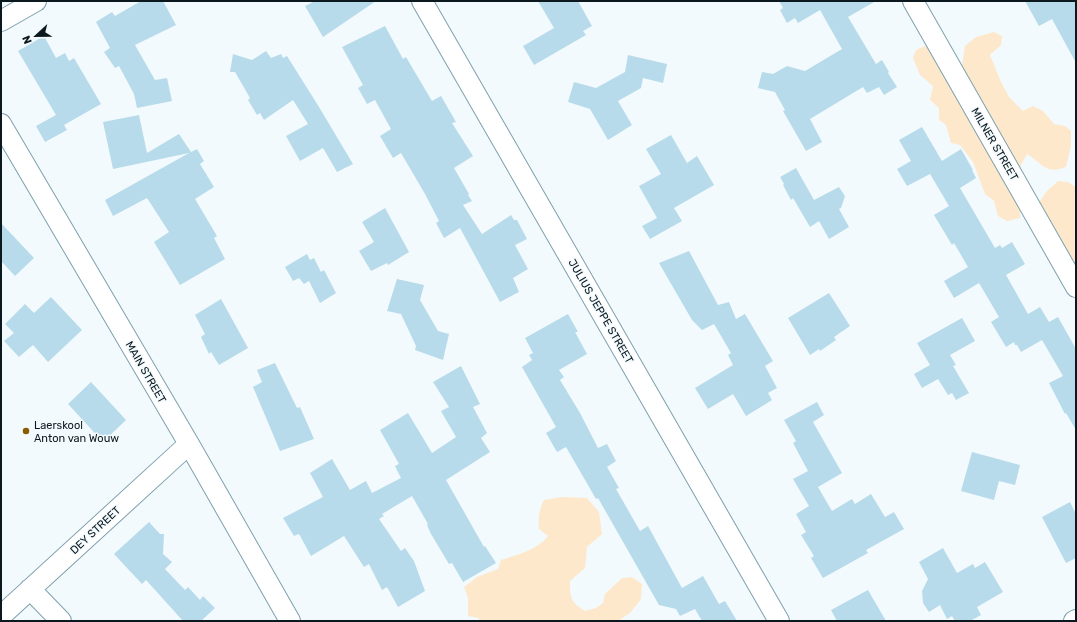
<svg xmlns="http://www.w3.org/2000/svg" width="1077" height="622" font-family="Rubik,sans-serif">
	<rect width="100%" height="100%" fill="#f3fafd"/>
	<path fill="#fde8cb" d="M 994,32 L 1002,36 L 1001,45 L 990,55 L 1001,82 L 1009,97 L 1023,111 L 1033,106 L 1043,111 L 1054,124 L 1065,126 L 1071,131 L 1071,146 L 1066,167 C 1046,175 1043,164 1027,154 L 1021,165 L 1020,218 L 1007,221 L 998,216 L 994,201 L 985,194 L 973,162 L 960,145 L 951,143 L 946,125 L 939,120 L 939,108 L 930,100 L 933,86 L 920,75 L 913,58 L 916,50 L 927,45 L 934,50 L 965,79 L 962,65 L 965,46 L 976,37 Z
		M 1058,181 L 1068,182 L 1076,187 L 1076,276 L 1039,202 L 1047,191 Z
		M 562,497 L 587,498 L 599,512 L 602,534 L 587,547 L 585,568 L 570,581 C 570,597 570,602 585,611 L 596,608 L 603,603 L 605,594 L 622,578 L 632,577 L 642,584 L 641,599 L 630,613 L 618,621 L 479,621 L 479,618 L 468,616 L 468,598 L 464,587 L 477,577 L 498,569 L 501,560 C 516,555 538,550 548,536 L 539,529 C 538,518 539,510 544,500 Z"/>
	<path fill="#b7dbea" d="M 141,1 L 163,1 L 176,25 L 135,45 L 155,80 L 167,78 L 172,101 L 137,108 L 134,94 L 119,66 L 115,68 L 104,52 L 110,48 L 96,22 L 112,12 L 115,16 Z
		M 315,1 L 376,1 L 323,37 L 305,6 Z
		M 538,1 L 578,1 L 592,26 L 583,31 L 586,35 L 534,65 L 523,46 L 554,28 Z
		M 779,1 L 876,1 L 848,17 L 876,64 L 882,60 L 889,72 L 888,73 L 897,87 L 884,95 L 879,87 L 867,93 L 863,87 L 810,119 L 822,142 L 806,151 L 783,111 L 785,110 L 775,92 L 758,88 L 762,72 L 773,74 L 787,66 L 805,71 L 842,49 L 820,10 L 798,23 L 795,18 L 787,23 L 780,10 L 783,8 Z
		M 1025,1 L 1076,1 L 1076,63 L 1052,19 L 1039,26 Z
		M 385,26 L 403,59 L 406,57 L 432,101 L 441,96 L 456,122 L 452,123 L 473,156 L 454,168 L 469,194 L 468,195 L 472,201 L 463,205 L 482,234 L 511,215 L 514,220 L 517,220 L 527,239 L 515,245 L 528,269 L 513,278 L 519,292 L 500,302 L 460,228 L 444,238 L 436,223 L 439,221 L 425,194 L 401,153 L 393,158 L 380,136 L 391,129 L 375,100 L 367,104 L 358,88 L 363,85 L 342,47 Z
		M 44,36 L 56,58 L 65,53 L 69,61 L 74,58 L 101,104 L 64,125 L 67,130 L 45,142 L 36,126 L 56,115 L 18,51 Z
		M 266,51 L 271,58 L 281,54 L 283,58 L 287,56 L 319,107 L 353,164 L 337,172 L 323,148 L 300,161 L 286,136 L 308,124 L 293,100 L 264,120 L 260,113 L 257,115 L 248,100 L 250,98 L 235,72 L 230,72 L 233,54 L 252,60 Z
		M 628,55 L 667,64 L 663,83 L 643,78 L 641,88 L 618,101 L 632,125 L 608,140 L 590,109 L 568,102 L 574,82 L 596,88 L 625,72 Z
		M 139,115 L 147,153 L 179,134 L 191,152 L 197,149 L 204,161 L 200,164 L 214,187 L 195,199 L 217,236 L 214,238 L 225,259 L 180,285 L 154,242 L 169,232 L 147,198 L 113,216 L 105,200 L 189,153 L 113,169 L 103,122 Z
		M 922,127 L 942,161 L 961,149 L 973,170 L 972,170 L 976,178 L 960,188 L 995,248 L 1000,245 L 1002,248 L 1012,242 L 1025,264 L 1006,275 L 1028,314 L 1040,307 L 1049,322 L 1058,317 L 1076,349 L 1076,430 L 1066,413 L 1065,414 L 1049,383 L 1063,376 L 1042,340 L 1021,352 L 1017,345 L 1015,345 L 1014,342 L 1006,347 L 991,322 L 999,317 L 979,283 L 954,298 L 944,281 L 968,267 L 954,243 L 952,245 L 934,215 L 949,206 L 930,174 L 907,186 L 897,169 L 911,161 L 899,140 Z
		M 671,135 L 687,163 L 697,156 L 714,185 L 674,208 L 682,221 L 650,239 L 642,226 L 657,218 L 639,186 L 661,174 L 646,149 Z
		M 796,168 L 814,200 L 839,187 L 845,196 L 841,208 L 839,209 L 849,227 L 829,239 L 819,221 L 810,227 L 793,198 L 791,200 L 783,185 L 784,184 L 780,177 Z
		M 385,208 L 409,252 L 388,265 L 387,263 L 371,271 L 359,251 L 374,242 L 362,222 Z
		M 1,223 L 34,258 L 15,276 L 1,261 Z
		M 689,251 L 718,305 L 729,302 L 736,319 L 745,314 L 773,361 L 765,366 L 777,388 L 768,393 L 772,400 L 746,416 L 733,394 L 708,409 L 695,388 L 733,365 L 728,355 L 731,353 L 714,324 L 702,330 L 692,320 L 659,263 Z
		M 307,254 L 310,260 L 314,258 L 321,272 L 324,270 L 336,293 L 320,303 L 309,281 L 304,284 L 299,278 L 293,281 L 285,267 Z
		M 397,279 L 424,285 L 420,300 L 438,331 L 449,334 L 443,360 L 415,350 L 416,346 L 401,314 L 387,311 Z
		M 829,293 L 850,326 L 834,337 L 836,340 L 820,351 L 819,349 L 810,355 L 788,318 Z
		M 51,297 L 82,330 L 48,362 L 33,345 L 19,357 L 4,341 L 14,333 L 5,324 L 25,304 L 34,313 Z
		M 221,299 L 248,348 L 219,365 L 211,352 L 209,354 L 201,337 L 205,334 L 195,315 Z
		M 568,314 L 578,332 L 575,332 L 587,354 L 559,370 L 564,377 L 560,380 L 580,413 L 598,448 L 607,444 L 616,461 L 607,467 L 619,488 L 616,489 L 640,531 L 648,526 L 682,588 L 703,576 L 719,604 L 725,601 L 737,621 L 702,621 L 695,609 L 680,616 L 676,609 L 659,605 L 598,498 L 596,499 L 566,447 L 557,452 L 546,433 L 556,427 L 522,367 L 532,360 L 529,355 L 533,353 L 525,338 Z
		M 962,318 L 975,341 L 950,355 L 956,365 L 953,366 L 969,393 L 956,400 L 952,393 L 948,395 L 938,379 L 922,388 L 914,374 L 930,365 L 917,343 Z
		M 275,363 L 297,408 L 300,407 L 314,439 L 280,451 L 253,387 L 262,382 L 257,370 Z
		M 461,366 L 480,404 L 473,407 L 487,433 L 481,438 L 490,452 L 446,480 L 484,547 L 485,546 L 496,563 L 463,582 L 452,563 L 449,564 L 431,534 L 427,525 L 428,524 L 412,496 L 382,514 L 384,516 L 379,519 L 401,551 L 405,548 L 414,561 L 425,591 L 398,607 L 387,587 L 382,590 L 369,564 L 364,567 L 344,536 L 311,556 L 299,534 L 294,536 L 283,518 L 323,497 L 310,473 L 332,459 L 350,490 L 366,481 L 372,493 L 401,478 L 395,466 L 399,464 L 380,430 L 408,413 L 432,453 L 456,437 L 441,411 L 449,407 L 433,382 Z
		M 91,382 L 126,420 L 103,442 L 68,404 Z
		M 817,402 L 824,415 L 813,422 L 842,473 L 818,487 L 832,511 L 852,499 L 855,504 L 871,494 L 885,517 L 894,512 L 904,529 L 866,550 L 868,553 L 823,578 L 811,558 L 814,556 L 801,535 L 806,532 L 796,514 L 809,506 L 793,479 L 808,471 L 793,443 L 796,441 L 784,420 Z
		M 972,452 L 1020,465 L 1015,485 L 999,481 L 994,500 L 961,491 Z
		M 1070,502 L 1076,514 L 1076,558 L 1066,563 L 1042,517 Z
		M 149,522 L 160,534 L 164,534 L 163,554 L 172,562 L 165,569 L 185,590 L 188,587 L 200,600 L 203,596 L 215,608 L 201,621 L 183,621 L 146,580 L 142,584 L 114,554 Z
		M 943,548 L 957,573 L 973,564 L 975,568 L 985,562 L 1003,592 L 977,607 L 981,615 L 970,621 L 955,621 L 952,616 L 947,619 L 940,605 L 929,612 L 923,603 L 922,591 L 928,579 L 919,562 Z
		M 868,590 L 886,621 L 837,621 L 831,610 Z"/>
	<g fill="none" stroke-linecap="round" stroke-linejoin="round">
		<g stroke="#7ea0ae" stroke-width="22">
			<path id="minor" d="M 422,1 L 779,621
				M 913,1 L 1076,287
				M 1,21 L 36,1
				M 1,124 L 189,444 L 290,621
				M 30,589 L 61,621
				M 1,616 L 189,444
				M 1074,621 L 1076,620"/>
		</g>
		<use href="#minor" stroke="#fff" stroke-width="20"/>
	</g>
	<circle fill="#895c00" stroke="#f3fafd" stroke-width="1.5" cx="26" cy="431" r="4"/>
	<g text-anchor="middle" stroke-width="3" stroke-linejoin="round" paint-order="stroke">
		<g font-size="11" fill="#0b181e" stroke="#f3fafd">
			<text transform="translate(995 144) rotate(60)" y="4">MILNER STREET</text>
			<text transform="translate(601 311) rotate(60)" y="4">JULIUS JEPPE STREET</text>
			<text transform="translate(146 372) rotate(60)" y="4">MAIN STREET</text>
			<text transform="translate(95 530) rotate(-43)" y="4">DEY STREET</text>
		</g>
		<g font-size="11" fill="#0b181e" stroke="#f3fafd" text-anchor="start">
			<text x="34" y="429">Laerskool<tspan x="34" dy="13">Anton van Wouw</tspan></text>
		</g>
	</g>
	<rect width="1077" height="622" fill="none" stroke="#0b181e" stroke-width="4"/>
	<g transform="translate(36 36) rotate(248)" stroke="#f3fafd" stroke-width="3" paint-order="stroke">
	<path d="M0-3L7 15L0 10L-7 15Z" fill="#0b181e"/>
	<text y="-6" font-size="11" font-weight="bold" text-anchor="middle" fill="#0b181e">N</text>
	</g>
</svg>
